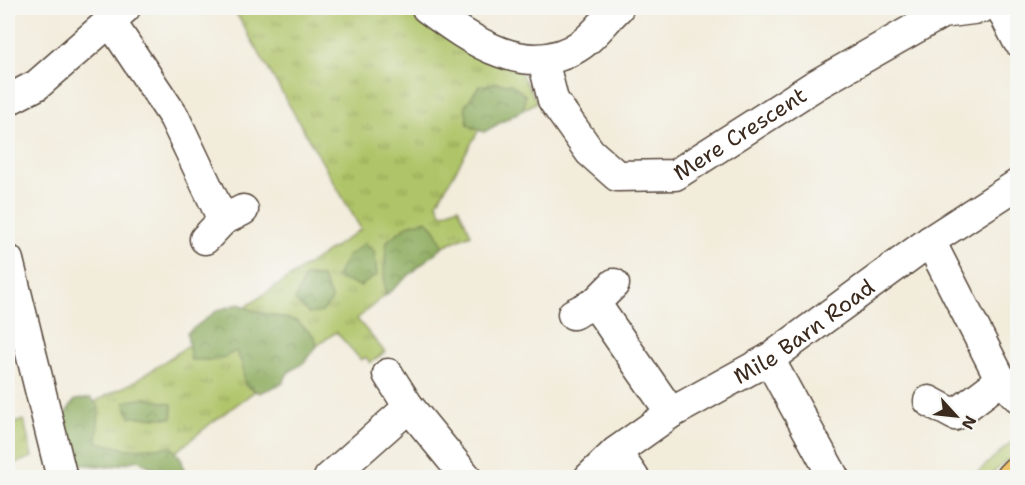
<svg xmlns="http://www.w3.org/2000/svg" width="1025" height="485" font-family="'Shantell Sans',sans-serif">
	<defs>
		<pattern id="grass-tufts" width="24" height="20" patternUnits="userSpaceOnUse" patternTransform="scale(1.5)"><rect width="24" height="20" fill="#afc468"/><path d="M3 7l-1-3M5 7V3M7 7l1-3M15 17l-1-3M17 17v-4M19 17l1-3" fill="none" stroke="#909f55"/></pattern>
		<pattern id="forest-crowns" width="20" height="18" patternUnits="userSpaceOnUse" patternTransform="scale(1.5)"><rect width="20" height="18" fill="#8baa5c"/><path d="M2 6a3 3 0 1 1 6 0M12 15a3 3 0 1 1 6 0" fill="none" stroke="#738b4b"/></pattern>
	</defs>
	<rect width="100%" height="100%" fill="#f6f6f2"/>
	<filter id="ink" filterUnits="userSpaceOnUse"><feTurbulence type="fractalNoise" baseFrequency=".0167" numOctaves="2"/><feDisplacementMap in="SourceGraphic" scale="12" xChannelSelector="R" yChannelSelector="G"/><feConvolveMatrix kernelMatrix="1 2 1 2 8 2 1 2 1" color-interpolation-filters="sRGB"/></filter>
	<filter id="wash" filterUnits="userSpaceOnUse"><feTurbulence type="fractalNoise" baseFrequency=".008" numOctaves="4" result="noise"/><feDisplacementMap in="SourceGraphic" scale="24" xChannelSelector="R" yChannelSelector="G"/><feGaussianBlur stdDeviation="1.35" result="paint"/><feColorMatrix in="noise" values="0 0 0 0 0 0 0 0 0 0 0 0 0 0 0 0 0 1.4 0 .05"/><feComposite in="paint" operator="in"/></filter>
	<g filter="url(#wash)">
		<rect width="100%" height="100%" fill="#f2ecdb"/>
		<path fill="url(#grass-tufts)" stroke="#757743" stroke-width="1.5" d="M 233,8 L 414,8 L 519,70 L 537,102 L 484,132 L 479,130 L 437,203 L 442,214 L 458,207 L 471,234 L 443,246 L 357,319 L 385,352 L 370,363 L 366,357 L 361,360 L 336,332 L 210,424 L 164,462 L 92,448 L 76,411 L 134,382 L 361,229 Z
			M 24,420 L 32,457 L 8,466 L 8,425 Z
			M 1017,437 L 1017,452 L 988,477 L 971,478 Z"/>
		<path fill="url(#forest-crowns)" stroke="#636a3d" stroke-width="1.5" d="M 496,83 L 511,84 L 525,95 L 524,109 L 484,132 L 468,125 L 465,106 L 479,86 Z
			M 427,220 L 436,231 L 443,246 L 385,296 L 384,270 L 387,241 L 410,224 Z
			M 365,243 L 374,251 L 377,275 L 360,286 L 336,278 L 347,257 Z
			M 305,276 L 322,277 L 332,300 L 322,312 L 309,314 L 295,300 Z
			M 239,304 L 255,311 L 297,321 L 315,337 L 317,346 L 306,361 L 288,373 L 282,384 L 259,393 L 245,385 L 242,364 L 236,351 L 219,360 L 191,360 L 187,333 L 218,310 Z
			M 91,398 L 99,407 L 97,442 L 127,449 L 172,447 L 181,458 L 186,476 L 156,470 L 138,460 L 108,467 L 80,464 L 68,444 L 61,419 L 75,400 Z
			M 145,398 L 172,404 L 172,418 L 130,417 L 124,402 Z"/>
	</g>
	<g filter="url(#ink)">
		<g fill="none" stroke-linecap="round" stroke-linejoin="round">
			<g stroke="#56473a" stroke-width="33">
				<g id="minor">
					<path d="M 427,8 C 470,40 529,82 582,44 C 595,35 606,19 618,8"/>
					<path d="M 1001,8 L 1018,41"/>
					<path d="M 110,21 L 174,117 L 223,220"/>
					<path id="s1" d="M 543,60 L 553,100 L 590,152 L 617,176 L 675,175 L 814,86 L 942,13 L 981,8"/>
					<path d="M 8,100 L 37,85 L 125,8"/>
					<path d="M 205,239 L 223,220 L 243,210"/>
					<path d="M 930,241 L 1001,380 L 1018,397"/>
					<path d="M 8,260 L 62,478"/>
					<path d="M 595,303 L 671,413"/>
					<path d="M 573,314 L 595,303 L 614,284"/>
					<path d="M 769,359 L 834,478"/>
					<path d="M 388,374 L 409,407 L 467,478"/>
					<path d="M 929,401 L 955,415 L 1001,380"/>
					<path d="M 616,452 L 634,478"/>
					<path d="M 329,478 L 409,407"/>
					<path id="s2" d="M 589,478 L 616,452 L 671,413 L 769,359 L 930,241 L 1018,184"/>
				</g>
			</g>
			<g stroke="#56473a" stroke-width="36">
				<path id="highway" d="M 1012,478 L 1018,472"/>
			</g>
			<use href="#minor" stroke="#fff" stroke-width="30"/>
			<use href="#highway" stroke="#efc469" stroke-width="33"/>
		</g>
	</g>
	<g text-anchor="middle" stroke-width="5" stroke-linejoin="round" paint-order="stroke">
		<g font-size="22" fill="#3b2a1e" stroke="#f6f6f2">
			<text dy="8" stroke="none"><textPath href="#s1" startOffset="276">Mere Crescent</textPath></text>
			<text dy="8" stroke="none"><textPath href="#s2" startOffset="261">Mile Barn Road</textPath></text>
		</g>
	</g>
	<rect width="1025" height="485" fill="none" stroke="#f6f6f2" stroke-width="30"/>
	<g transform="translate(956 416) rotate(117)" stroke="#f6f6f2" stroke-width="4.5" paint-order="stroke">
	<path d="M0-4.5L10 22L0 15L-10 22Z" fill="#3b2a1e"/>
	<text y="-9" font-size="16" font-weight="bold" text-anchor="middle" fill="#3b2a1e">N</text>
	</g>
</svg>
